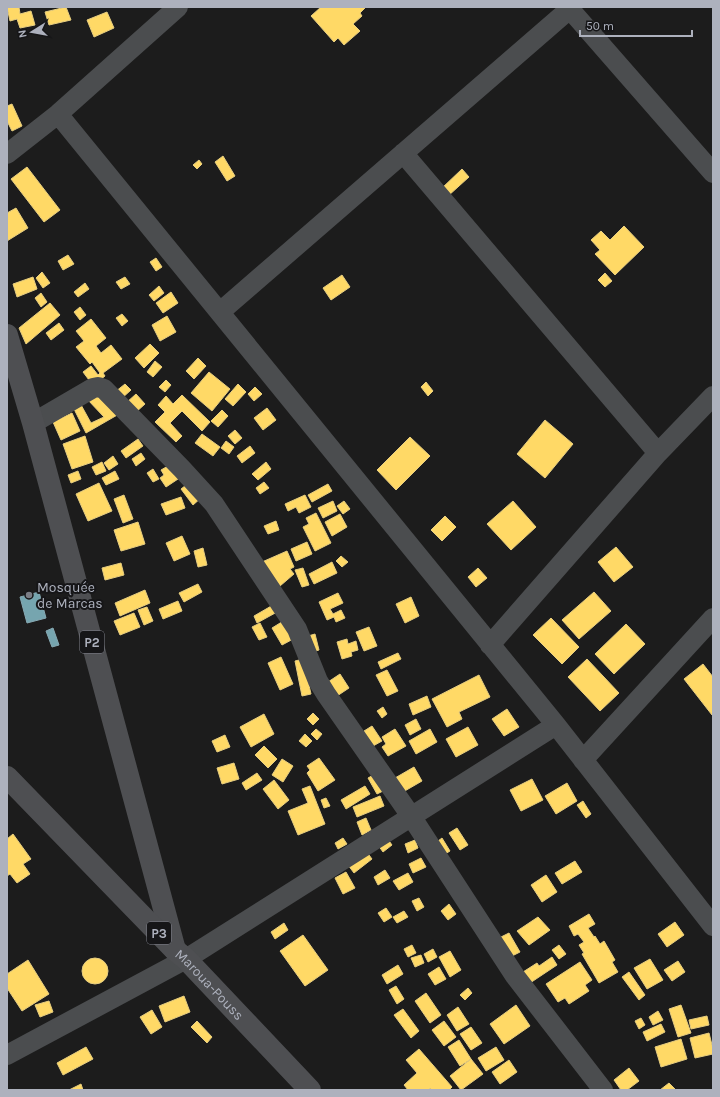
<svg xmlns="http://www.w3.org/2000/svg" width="720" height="1097" font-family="Karla,sans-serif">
	<rect width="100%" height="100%" fill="#1c1c1c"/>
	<path fill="#ffd966" stroke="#e6cd80" d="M 7,7 L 19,7 L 20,14 L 31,11 L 35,25 L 20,28 L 17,19 L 10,21 Z
		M 66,7 L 71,20 L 49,25 L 45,12 Z
		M 321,7 L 366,7 L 360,13 L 362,16 L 353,24 L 360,31 L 344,45 L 338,38 L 334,42 L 311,16 Z
		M 107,12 L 114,28 L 94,37 L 87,20 Z
		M 12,104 L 22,126 L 12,131 L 7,121 L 7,106 Z
		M 223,156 L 235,176 L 227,181 L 215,162 Z
		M 199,160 L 202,164 L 197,169 L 193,165 Z
		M 27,167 L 60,210 L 44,222 L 11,179 Z
		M 462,169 L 469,177 L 448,196 L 441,189 Z
		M 16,208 L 28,228 L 7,241 L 7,213 Z
		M 624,226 L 644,247 L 615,275 L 595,254 L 600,250 L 591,240 L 601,231 L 610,240 Z
		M 68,255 L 74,264 L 63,270 L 58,261 Z
		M 156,258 L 162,267 L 156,271 L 150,262 Z
		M 42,272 L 50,283 L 43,288 L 36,278 Z
		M 605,273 L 612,281 L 605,287 L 598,280 Z
		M 342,275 L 350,287 L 331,300 L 323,288 Z
		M 33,277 L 37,289 L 17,297 L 13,284 Z
		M 125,277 L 130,284 L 121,289 L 116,282 Z
		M 85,283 L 89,289 L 78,297 L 74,292 Z
		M 159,286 L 164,293 L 154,301 L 149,295 Z
		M 171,292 L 178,303 L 163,313 L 156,303 Z
		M 41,293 L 47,302 L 41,307 L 35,298 Z
		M 50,303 L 60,315 L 26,344 L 19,328 Z
		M 80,307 L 86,315 L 80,320 L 74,312 Z
		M 122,314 L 128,321 L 122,326 L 116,318 Z
		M 167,316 L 176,332 L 160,341 L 152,325 Z
		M 91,319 L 106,338 L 96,346 L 101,353 L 111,345 L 122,359 L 103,373 L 105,376 L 90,388 L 89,380 L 83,372 L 91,366 L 98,375 L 100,373 L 92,362 L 90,364 L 76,347 L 84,341 L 76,331 Z
		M 59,323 L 64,330 L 51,340 L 46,333 Z
		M 150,344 L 159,353 L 144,368 L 135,358 Z
		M 198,358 L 206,366 L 194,379 L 186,371 Z
		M 155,361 L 162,367 L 153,377 L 147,372 Z
		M 209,372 L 230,389 L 212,411 L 191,393 Z
		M 166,380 L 171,385 L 165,392 L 159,387 Z
		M 426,382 L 433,391 L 428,396 L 421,387 Z
		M 125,384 L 131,390 L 121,399 L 115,392 Z
		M 238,384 L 246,392 L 233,406 L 225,399 Z
		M 255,387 L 262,394 L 254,401 L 248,394 Z
		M 99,393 L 119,414 L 86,433 L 73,407 L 80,403 L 91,423 L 104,417 L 87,399 Z
		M 136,394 L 145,404 L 135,413 L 126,403 Z
		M 182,395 L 210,422 L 202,431 L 182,411 L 170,423 L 182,436 L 176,442 L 155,422 L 165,412 L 158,405 L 166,396 L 173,404 Z
		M 267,408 L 276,420 L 263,430 L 254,418 Z
		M 222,410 L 228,416 L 218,427 L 211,421 Z
		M 72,413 L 80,431 L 61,440 L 53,422 Z
		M 545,420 L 573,444 L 545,478 L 517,454 Z
		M 235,430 L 242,438 L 235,444 L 228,436 Z
		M 202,434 L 220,447 L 213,456 L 195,443 Z
		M 85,436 L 93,462 L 72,469 L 63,444 Z
		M 410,437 L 430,456 L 396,490 L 377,470 Z
		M 138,439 L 143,446 L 126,458 L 121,451 Z
		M 226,441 L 234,447 L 229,454 L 221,448 Z
		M 250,446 L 255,453 L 242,463 L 237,456 Z
		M 141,453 L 145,459 L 136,466 L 132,459 Z
		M 113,456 L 118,464 L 109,470 L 104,463 Z
		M 102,462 L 106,471 L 96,475 L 92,467 Z
		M 266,462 L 271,469 L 258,480 L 252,474 Z
		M 168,466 L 181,477 L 166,487 L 160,478 L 164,475 L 161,470 Z
		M 153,469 L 159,479 L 153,482 L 147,473 Z
		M 78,471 L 81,479 L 71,483 L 68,475 Z
		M 115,471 L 119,479 L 106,485 L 102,478 Z
		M 190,482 L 202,497 L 193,505 L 181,489 Z
		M 264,482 L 269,488 L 260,494 L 256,488 Z
		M 99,483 L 112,511 L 88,521 L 76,494 Z
		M 328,484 L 332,491 L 312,502 L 308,495 Z
		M 124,495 L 133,519 L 123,523 L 114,499 Z
		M 305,495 L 311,507 L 299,513 L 296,507 L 288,511 L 285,504 Z
		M 181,497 L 185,508 L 166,515 L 161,504 Z
		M 333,501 L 337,511 L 323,518 L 318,508 Z
		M 344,501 L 350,509 L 343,514 L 337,506 Z
		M 513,501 L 536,527 L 511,550 L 487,524 Z
		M 316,513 L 331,543 L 315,551 L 303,527 L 309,524 L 306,518 Z
		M 340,514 L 347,527 L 332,536 L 325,522 Z
		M 445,516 L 456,527 L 442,541 L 431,530 Z
		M 276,521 L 279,530 L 268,534 L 264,526 Z
		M 138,522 L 145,544 L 121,551 L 114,530 Z
		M 182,536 L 190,554 L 174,561 L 166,543 Z
		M 307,542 L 312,554 L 296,561 L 291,549 Z
		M 616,547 L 633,567 L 614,582 L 598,562 Z
		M 203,548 L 207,565 L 198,567 L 194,551 Z
		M 287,551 L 294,567 L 290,569 L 294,574 L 280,586 L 262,562 Z
		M 341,556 L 348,562 L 342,567 L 336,561 Z
		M 332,562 L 337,573 L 314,584 L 309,574 Z
		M 121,563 L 124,575 L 105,580 L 102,568 Z
		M 303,568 L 309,585 L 302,587 L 295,570 Z
		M 478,568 L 487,578 L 476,587 L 468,577 Z
		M 198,584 L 202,592 L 184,602 L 179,593 Z
		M 145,590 L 150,603 L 120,616 L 115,603 Z
		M 594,592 L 611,611 L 579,639 L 562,620 Z
		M 338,593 L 343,603 L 330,609 L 333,614 L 341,610 L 345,618 L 336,622 L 334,617 L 327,620 L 319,602 Z
		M 411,597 L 419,616 L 405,623 L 396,604 Z
		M 178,601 L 182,611 L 163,619 L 159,609 Z
		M 273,605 L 277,612 L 257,623 L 254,616 Z
		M 147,607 L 153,621 L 144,625 L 138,610 Z
		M 134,613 L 140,627 L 120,635 L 114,621 Z
		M 551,618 L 579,647 L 562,664 L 533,635 Z
		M 285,620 L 295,638 L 282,645 L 272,628 Z
		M 260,623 L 267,637 L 259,640 L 252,627 Z
		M 626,624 L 645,644 L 614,674 L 595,654 Z
		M 369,627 L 377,646 L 364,651 L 356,632 Z
		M 315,634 L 319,650 L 313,652 L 308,636 Z
		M 347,639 L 348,644 L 356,641 L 358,650 L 351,652 L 352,656 L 342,659 L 337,642 Z
		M 398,653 L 401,659 L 381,669 L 378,662 Z
		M 281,657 L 293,684 L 280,690 L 268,663 Z
		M 303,659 L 311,694 L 302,696 L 295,661 Z
		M 587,659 L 619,693 L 600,711 L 568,677 Z
		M 703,664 L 713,677 L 713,714 L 712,715 L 684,679 Z
		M 387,670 L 398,691 L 387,696 L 376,675 Z
		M 340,674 L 349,688 L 334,698 L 325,684 Z
		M 479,675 L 490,697 L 459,712 L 462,719 L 447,727 L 432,699 Z
		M 427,696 L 431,707 L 413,715 L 409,704 Z
		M 383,707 L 387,714 L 382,718 L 377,711 Z
		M 507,709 L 519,727 L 504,736 L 492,719 Z
		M 313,713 L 319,719 L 313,725 L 307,719 Z
		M 264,714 L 274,734 L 251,747 L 240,727 Z
		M 416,719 L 421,729 L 410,735 L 405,725 Z
		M 372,726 L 382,741 L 373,746 L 364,731 Z
		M 468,727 L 478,745 L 456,757 L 446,739 Z
		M 316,729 L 322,734 L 317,740 L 311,734 Z
		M 395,729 L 406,746 L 388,756 L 382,747 L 386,744 L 382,737 Z
		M 430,729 L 437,742 L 416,754 L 409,741 Z
		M 305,734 L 312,741 L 306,747 L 299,741 Z
		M 225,735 L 230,747 L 217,752 L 212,741 Z
		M 264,746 L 277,759 L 268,768 L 255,755 Z
		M 319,758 L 335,780 L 318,791 L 307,773 L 310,770 L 307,766 Z
		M 282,759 L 293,766 L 283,782 L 272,775 Z
		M 234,763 L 239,779 L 222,784 L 217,768 Z
		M 414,767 L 422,781 L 403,792 L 395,778 Z
		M 257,773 L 262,780 L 246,790 L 242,783 Z
		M 377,773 L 387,789 L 377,794 L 368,778 Z
		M 532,779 L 543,800 L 521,811 L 510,790 Z
		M 274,780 L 289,800 L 278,809 L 263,789 Z
		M 567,783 L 577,801 L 556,814 L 545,796 Z
		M 310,786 L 325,824 L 298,835 L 288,811 L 308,803 L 302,789 Z
		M 365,786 L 370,794 L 346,809 L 341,800 Z
		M 380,796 L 384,806 L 357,817 L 353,807 Z
		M 326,798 L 330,806 L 324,808 L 321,800 Z
		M 583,801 L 591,814 L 586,818 L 577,805 Z
		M 366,818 L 371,830 L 362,835 L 357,822 Z
		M 457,828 L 468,845 L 460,850 L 449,833 Z
		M 13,834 L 31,859 L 23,864 L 30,874 L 17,883 L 10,874 L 7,876 L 7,839 Z
		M 343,838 L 347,844 L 338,849 L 335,843 Z
		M 387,838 L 392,845 L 383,852 L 378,845 Z
		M 442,838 L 450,851 L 442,856 L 434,844 Z
		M 415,840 L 418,848 L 408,853 L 405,844 Z
		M 366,851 L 372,859 L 354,873 L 348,865 Z
		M 421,858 L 426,867 L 413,873 L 409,864 Z
		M 575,861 L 582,872 L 562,884 L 555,873 Z
		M 385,870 L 390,878 L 378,885 L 374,877 Z
		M 346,872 L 355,888 L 343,894 L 335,878 Z
		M 408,873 L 413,882 L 399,890 L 393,881 Z
		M 546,875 L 557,892 L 542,902 L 531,885 Z
		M 419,898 L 424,907 L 417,911 L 412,901 Z
		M 449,904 L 456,914 L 448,920 L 441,911 Z
		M 386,908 L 392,917 L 384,922 L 378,913 Z
		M 404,911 L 408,917 L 397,923 L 393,917 Z
		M 589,914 L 595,924 L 588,928 L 594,937 L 595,936 L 600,944 L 604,941 L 615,960 L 612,962 L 618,972 L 599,983 L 582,954 L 584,953 L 579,945 L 584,942 L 578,934 L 574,936 L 569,926 Z
		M 538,917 L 550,930 L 529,945 L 517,931 Z
		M 675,922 L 684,935 L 667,947 L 658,934 Z
		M 284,923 L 288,930 L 275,939 L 271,932 Z
		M 509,933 L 520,952 L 510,957 L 499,938 Z
		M 303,935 L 328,970 L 305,986 L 280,951 Z
		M 412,945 L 416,953 L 408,957 L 404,949 Z
		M 559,945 L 566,954 L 559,959 L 552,950 Z
		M 433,949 L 437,957 L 428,962 L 424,954 Z
		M 450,951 L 461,970 L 450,977 L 439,957 Z
		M 421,955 L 424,963 L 415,967 L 411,958 Z
		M 552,957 L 557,965 L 530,983 L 523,972 L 537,963 L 539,966 Z
		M82 971a13 13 0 1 1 26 0a13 13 0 1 1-26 0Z
		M 650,959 L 663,980 L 647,989 L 634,968 Z
		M 28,960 L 49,994 L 22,1011 L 7,988 L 7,974 Z
		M 678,961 L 685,972 L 672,981 L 664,970 Z
		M 580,962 L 592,980 L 585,985 L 589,991 L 569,1004 L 565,998 L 558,1002 L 546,984 Z
		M 398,965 L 403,974 L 387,984 L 382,975 Z
		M 439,967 L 446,979 L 435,985 L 428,974 Z
		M 629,972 L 645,995 L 639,1000 L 622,977 Z
		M 396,986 L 404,999 L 397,1004 L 389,990 Z
		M 468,988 L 472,993 L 465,1000 L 460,995 Z
		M 426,993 L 441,1015 L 430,1023 L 415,1001 Z
		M 184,996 L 190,1012 L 165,1022 L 159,1006 Z
		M 49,1001 L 53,1012 L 40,1017 L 35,1005 Z
		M 516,1005 L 530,1026 L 504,1044 L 490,1024 Z
		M 681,1005 L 691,1033 L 678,1037 L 669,1009 Z
		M 458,1007 L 469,1024 L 457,1031 L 447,1015 Z
		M 403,1009 L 419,1031 L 411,1038 L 394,1015 Z
		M 152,1010 L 162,1027 L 151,1034 L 140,1017 Z
		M 658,1011 L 663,1020 L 653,1025 L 649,1017 Z
		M 707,1016 L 709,1025 L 691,1029 L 689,1020 Z
		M 641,1018 L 645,1025 L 639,1029 L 635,1021 Z
		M 197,1021 L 212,1037 L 207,1043 L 191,1027 Z
		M 444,1021 L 456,1037 L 444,1046 L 432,1030 Z
		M 661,1024 L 665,1032 L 647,1041 L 643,1032 Z
		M 471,1027 L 482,1043 L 471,1050 L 460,1034 Z
		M 709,1033 L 713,1049 L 713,1054 L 695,1058 L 690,1038 Z
		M 681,1039 L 687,1059 L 661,1067 L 655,1047 Z
		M 459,1040 L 471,1059 L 460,1066 L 448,1047 Z
		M 86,1047 L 93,1059 L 63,1075 L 57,1063 Z
		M 496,1047 L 504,1060 L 486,1071 L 478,1058 Z
		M 419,1049 L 452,1087 L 449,1090 L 431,1090 L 430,1088 L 428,1090 L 408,1090 L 404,1085 L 417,1073 L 406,1060 Z
		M 471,1059 L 483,1074 L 461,1090 L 450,1076 Z
		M 509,1060 L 517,1072 L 500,1084 L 492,1072 Z
		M 629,1068 L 639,1081 L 627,1090 L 621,1090 L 614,1080 Z
		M 669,1083 L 675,1089 L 660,1090 Z
		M 81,1084 L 83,1090 L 69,1090 Z"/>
	<path fill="#76a5af" stroke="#86a9b3" d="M 39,592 L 46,618 L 27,623 L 20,597 Z
		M 53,628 L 59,645 L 52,647 L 46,631 Z"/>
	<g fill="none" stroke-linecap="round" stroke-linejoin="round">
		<path stroke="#4b4d4f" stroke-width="20" d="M 568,7 L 713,173
			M 58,114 L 556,725 L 713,926
			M 403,153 L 658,453
			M 7,154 L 58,114 L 178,7
			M 220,312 L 572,7
			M 33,423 L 93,388 L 98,387 L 104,389 L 182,469 L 214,504 L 297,629 L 318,681 L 326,694 L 411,816 L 515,976 L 603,1090
			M 490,645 L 658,453 L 713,396
			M 583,760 L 713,618
			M 7,1055 L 186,959 L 556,725"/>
		<g stroke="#4e4f52" stroke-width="22">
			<path d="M 7,335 L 33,423 L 175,950"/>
			<path id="s1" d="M 7,777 L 175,950 L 186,959 L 310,1090"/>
		</g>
	</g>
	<circle fill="#7a7d85" stroke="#161618" stroke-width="1.5" cx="29" cy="595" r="4"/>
	<g text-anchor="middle" stroke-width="4" stroke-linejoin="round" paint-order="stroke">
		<g fill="#161618" stroke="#80828c" stroke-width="1">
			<rect x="80" y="631" width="24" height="22" rx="3"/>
			<rect x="147" y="922" width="24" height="22" rx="3"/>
		</g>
		<g font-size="13" font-weight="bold" fill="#adb1bd">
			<text x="92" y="647">P2</text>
			<text x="159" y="938">P3</text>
		</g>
		<g font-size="14" fill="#adb1bd" stroke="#161618" text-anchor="start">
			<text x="37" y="592">Mosquée<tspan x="37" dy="16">de Marcas</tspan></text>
		</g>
		<g font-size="14" fill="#adb1bd" stroke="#161618">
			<text dy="5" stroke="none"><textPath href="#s1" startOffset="290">Maroua-Pouss</textPath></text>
		</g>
	</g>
	<rect width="720" height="1097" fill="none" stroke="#adb1bd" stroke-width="16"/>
	<g transform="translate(32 32) rotate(259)" stroke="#161618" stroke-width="3" paint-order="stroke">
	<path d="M0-3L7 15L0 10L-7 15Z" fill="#adb1bd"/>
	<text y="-6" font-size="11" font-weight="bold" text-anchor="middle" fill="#adb1bd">N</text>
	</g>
	<path d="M580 30v6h112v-6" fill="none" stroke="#adb1bd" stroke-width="2"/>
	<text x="586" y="30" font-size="12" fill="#adb1bd" stroke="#161618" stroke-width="3" paint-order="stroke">50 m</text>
</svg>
